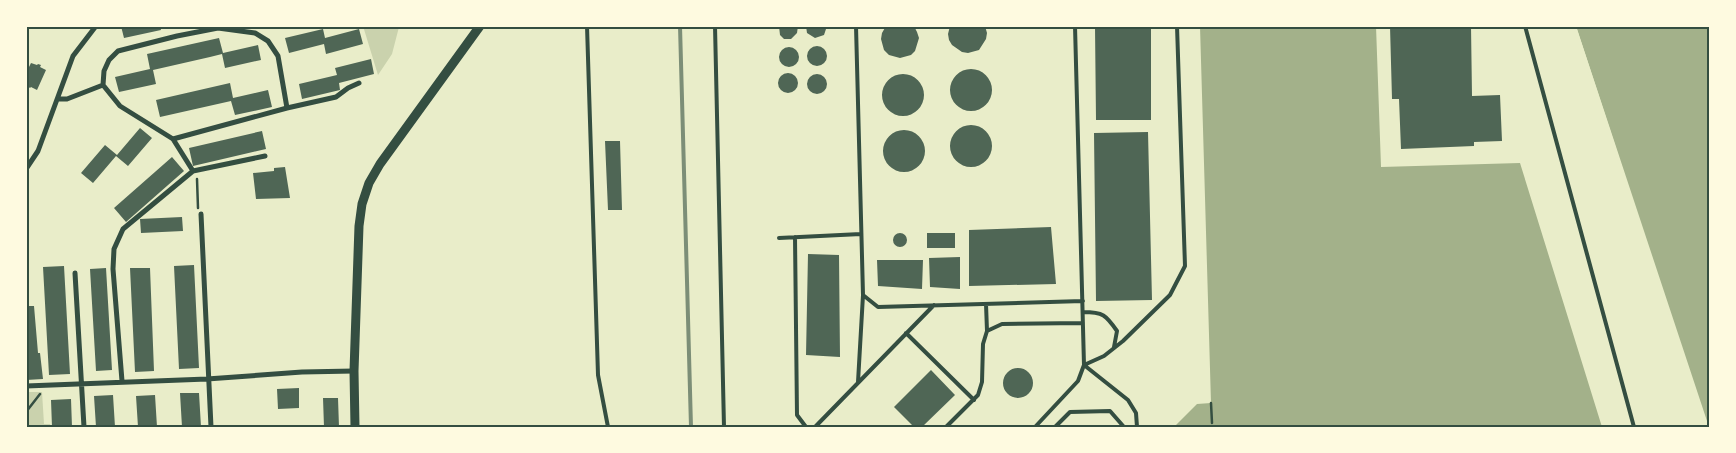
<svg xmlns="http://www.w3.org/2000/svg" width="1736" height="453" font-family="Helvetica,sans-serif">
	<rect width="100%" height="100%" fill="#e9edc9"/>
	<path fill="#cad2ad" d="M 363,26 L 399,27 L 392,54 L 378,75 Z
		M 26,392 L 42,392 L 44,424 L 50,424 L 51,427 L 26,427 Z"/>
	<path fill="#a3b18a" d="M 1200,26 L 1376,26 L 1381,167 L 1520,163 L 1602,427 L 1174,427 L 1197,404 L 1211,403 Z
		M 1576,26 L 1710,26 L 1710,427 L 1709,427 Z"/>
	<path fill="#e9edc9" d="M 1573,26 L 1576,26 L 1615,145 L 1677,339 Z"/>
	<path fill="#4f6655" d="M 121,26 L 160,26 L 161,30 L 124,38 Z
		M 779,26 L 798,26 L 797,33 L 791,39 L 784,39 L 780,35 Z
		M 806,26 L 825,26 L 826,29 L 824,35 L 815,38 L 807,33 Z
		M 886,26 L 914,26 L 917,32 L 919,38 L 915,51 L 911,55 L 900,58 L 889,55 L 884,50 L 881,39 L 882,33 Z
		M 950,26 L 985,26 L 987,33 L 986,39 L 979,50 L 968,53 L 962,52 L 952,45 L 949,40 L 948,34 Z
		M 1390,26 L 1471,26 L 1472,96 L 1500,95 L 1502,141 L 1474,142 L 1474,146 L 1401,149 L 1399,99 L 1392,99 Z
		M 1095,27 L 1151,27 L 1151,120 L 1096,120 Z
		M 323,29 L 325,38 L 359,29 L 363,44 L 326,54 L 324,44 L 289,53 L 285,38 Z
		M 219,38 L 223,53 L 258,45 L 261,60 L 225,68 L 222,54 L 210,57 L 153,70 L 156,84 L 119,92 L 115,77 L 150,69 L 147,54 Z
		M807 56a10 10 0 1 1 20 0a10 10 0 1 1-20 0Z
		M779 57a10 10 0 1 1 20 0a10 10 0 1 1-20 0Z
		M 371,59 L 374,74 L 339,83 L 340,90 L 302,99 L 299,84 L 337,75 L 335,68 Z
		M 31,63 L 37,65 L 38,64 L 41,65 L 40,67 L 46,70 L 37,90 L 31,87 L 30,88 L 26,85 L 26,73 Z
		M950 90a21 21 0 1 1 42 0a21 21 0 1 1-42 0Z
		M778 83a10 10 0 1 1 20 0a10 10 0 1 1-20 0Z
		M882 95a21 21 0 1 1 42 0a21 21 0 1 1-42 0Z
		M807 84a10 10 0 1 1 20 0a10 10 0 1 1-20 0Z
		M 230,83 L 233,98 L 268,90 L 272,107 L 235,115 L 231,101 L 160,117 L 156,100 Z
		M950 146a21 21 0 1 1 42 0a21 21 0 1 1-42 0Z
		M 140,128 L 152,138 L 128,166 L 116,156 L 93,183 L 81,173 L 105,145 L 117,155 Z
		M883 151a21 21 0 1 1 42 0a21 21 0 1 1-42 0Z
		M 262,131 L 266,149 L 193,166 L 189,148 Z
		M 1148,132 L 1152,300 L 1096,301 L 1094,133 Z
		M 605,141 L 620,141 L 622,210 L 608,210 Z
		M 172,157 L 184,171 L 126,222 L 114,208 Z
		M 285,167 L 290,198 L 256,199 L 253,173 L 274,171 L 274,168 Z
		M 182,217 L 183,231 L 141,233 L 140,219 Z
		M 1051,227 L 1056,284 L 969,286 L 969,230 Z
		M893 240a7 7 0 1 1 14 0a7 7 0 1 1-14 0Z
		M 927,233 L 955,233 L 955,248 L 927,248 Z
		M 808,254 L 839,255 L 840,357 L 806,355 Z
		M 960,257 L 960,289 L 930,287 L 929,258 Z
		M 877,260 L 923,260 L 922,289 L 878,286 Z
		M 194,265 L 199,368 L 179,369 L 174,266 Z
		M 64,266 L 70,374 L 49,375 L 43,267 Z
		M 106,268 L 112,370 L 96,371 L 90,269 Z
		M 130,268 L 150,268 L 154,371 L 135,372 Z
		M 26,306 L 34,306 L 38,353 L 40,353 L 43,379 L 26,380 Z
		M1003 383a15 15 0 1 1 30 0a15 15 0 1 1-30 0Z
		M 931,370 L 955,395 L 922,427 L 914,427 L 894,407 Z
		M 299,388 L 299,408 L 278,409 L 277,389 Z
		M 180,393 L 199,393 L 201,427 L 182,427 Z
		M 113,395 L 115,427 L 96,427 L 94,396 Z
		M 155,395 L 157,427 L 138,427 L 136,396 Z
		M 323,398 L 338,398 L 339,427 L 324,427 Z
		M 71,399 L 72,427 L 52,427 L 51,400 Z"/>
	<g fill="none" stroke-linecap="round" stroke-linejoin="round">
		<path stroke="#344e41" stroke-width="2.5" d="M 197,179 L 198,208
			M 1211,403 L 1212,423
			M 26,412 L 40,394"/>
		<path stroke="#344e41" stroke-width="4" d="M 587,26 L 598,375 L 608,427
			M 715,26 L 724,427
			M 856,26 L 863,295 L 878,307 L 1083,301
			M 1525,26 L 1634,427
			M 795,237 L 797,415 L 806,427
			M 779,238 L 861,234
			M 986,304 L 987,331
			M 1083,312 C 1103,312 1106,315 1117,331 L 1114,347
			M 906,333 L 974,400
			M 1084,365 L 1104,356 L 1123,341 L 1170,295 L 1185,266 L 1177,26
			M 1084,365 L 1128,400 L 1136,413 L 1137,427
			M 858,382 L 863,295
			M 815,427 L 934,305
			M 946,427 L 978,395 L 982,382 L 983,344 L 987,331 L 1002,324 L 1083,323
			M 1035,427 L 1078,381 L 1084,365 L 1075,26
			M 1055,427 L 1070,412 L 1110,411 L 1124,427"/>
		<path stroke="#344e41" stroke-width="5" d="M 58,99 L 67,99 L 103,85
			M 287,108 L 336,97 L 348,88 L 359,83
			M 26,169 L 38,151 L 73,56 L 96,26
			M 193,171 L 265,156
			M 201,214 L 211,427
			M 75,273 L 84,427
			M 122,381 L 113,269 L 114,249 L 123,229 L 193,171 L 173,139 L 120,106 L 103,85 L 104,71 L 109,60 L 118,51 L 177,36 L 218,28 L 255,33 L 268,41 L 278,56 L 287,108 L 173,139
			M 26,386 L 207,379 L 302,372 L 354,371"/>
		<path stroke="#344e41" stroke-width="9" d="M 355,427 L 354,371 L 359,226 L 362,204 L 369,183 L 380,164 L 480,26"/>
		<path stroke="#7c8e77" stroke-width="4" d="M 680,26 L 691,427"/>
	</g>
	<rect width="1736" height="453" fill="none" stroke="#fefae0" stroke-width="55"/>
	<rect x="28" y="28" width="1680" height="398" fill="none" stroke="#344e41" stroke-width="2"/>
</svg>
